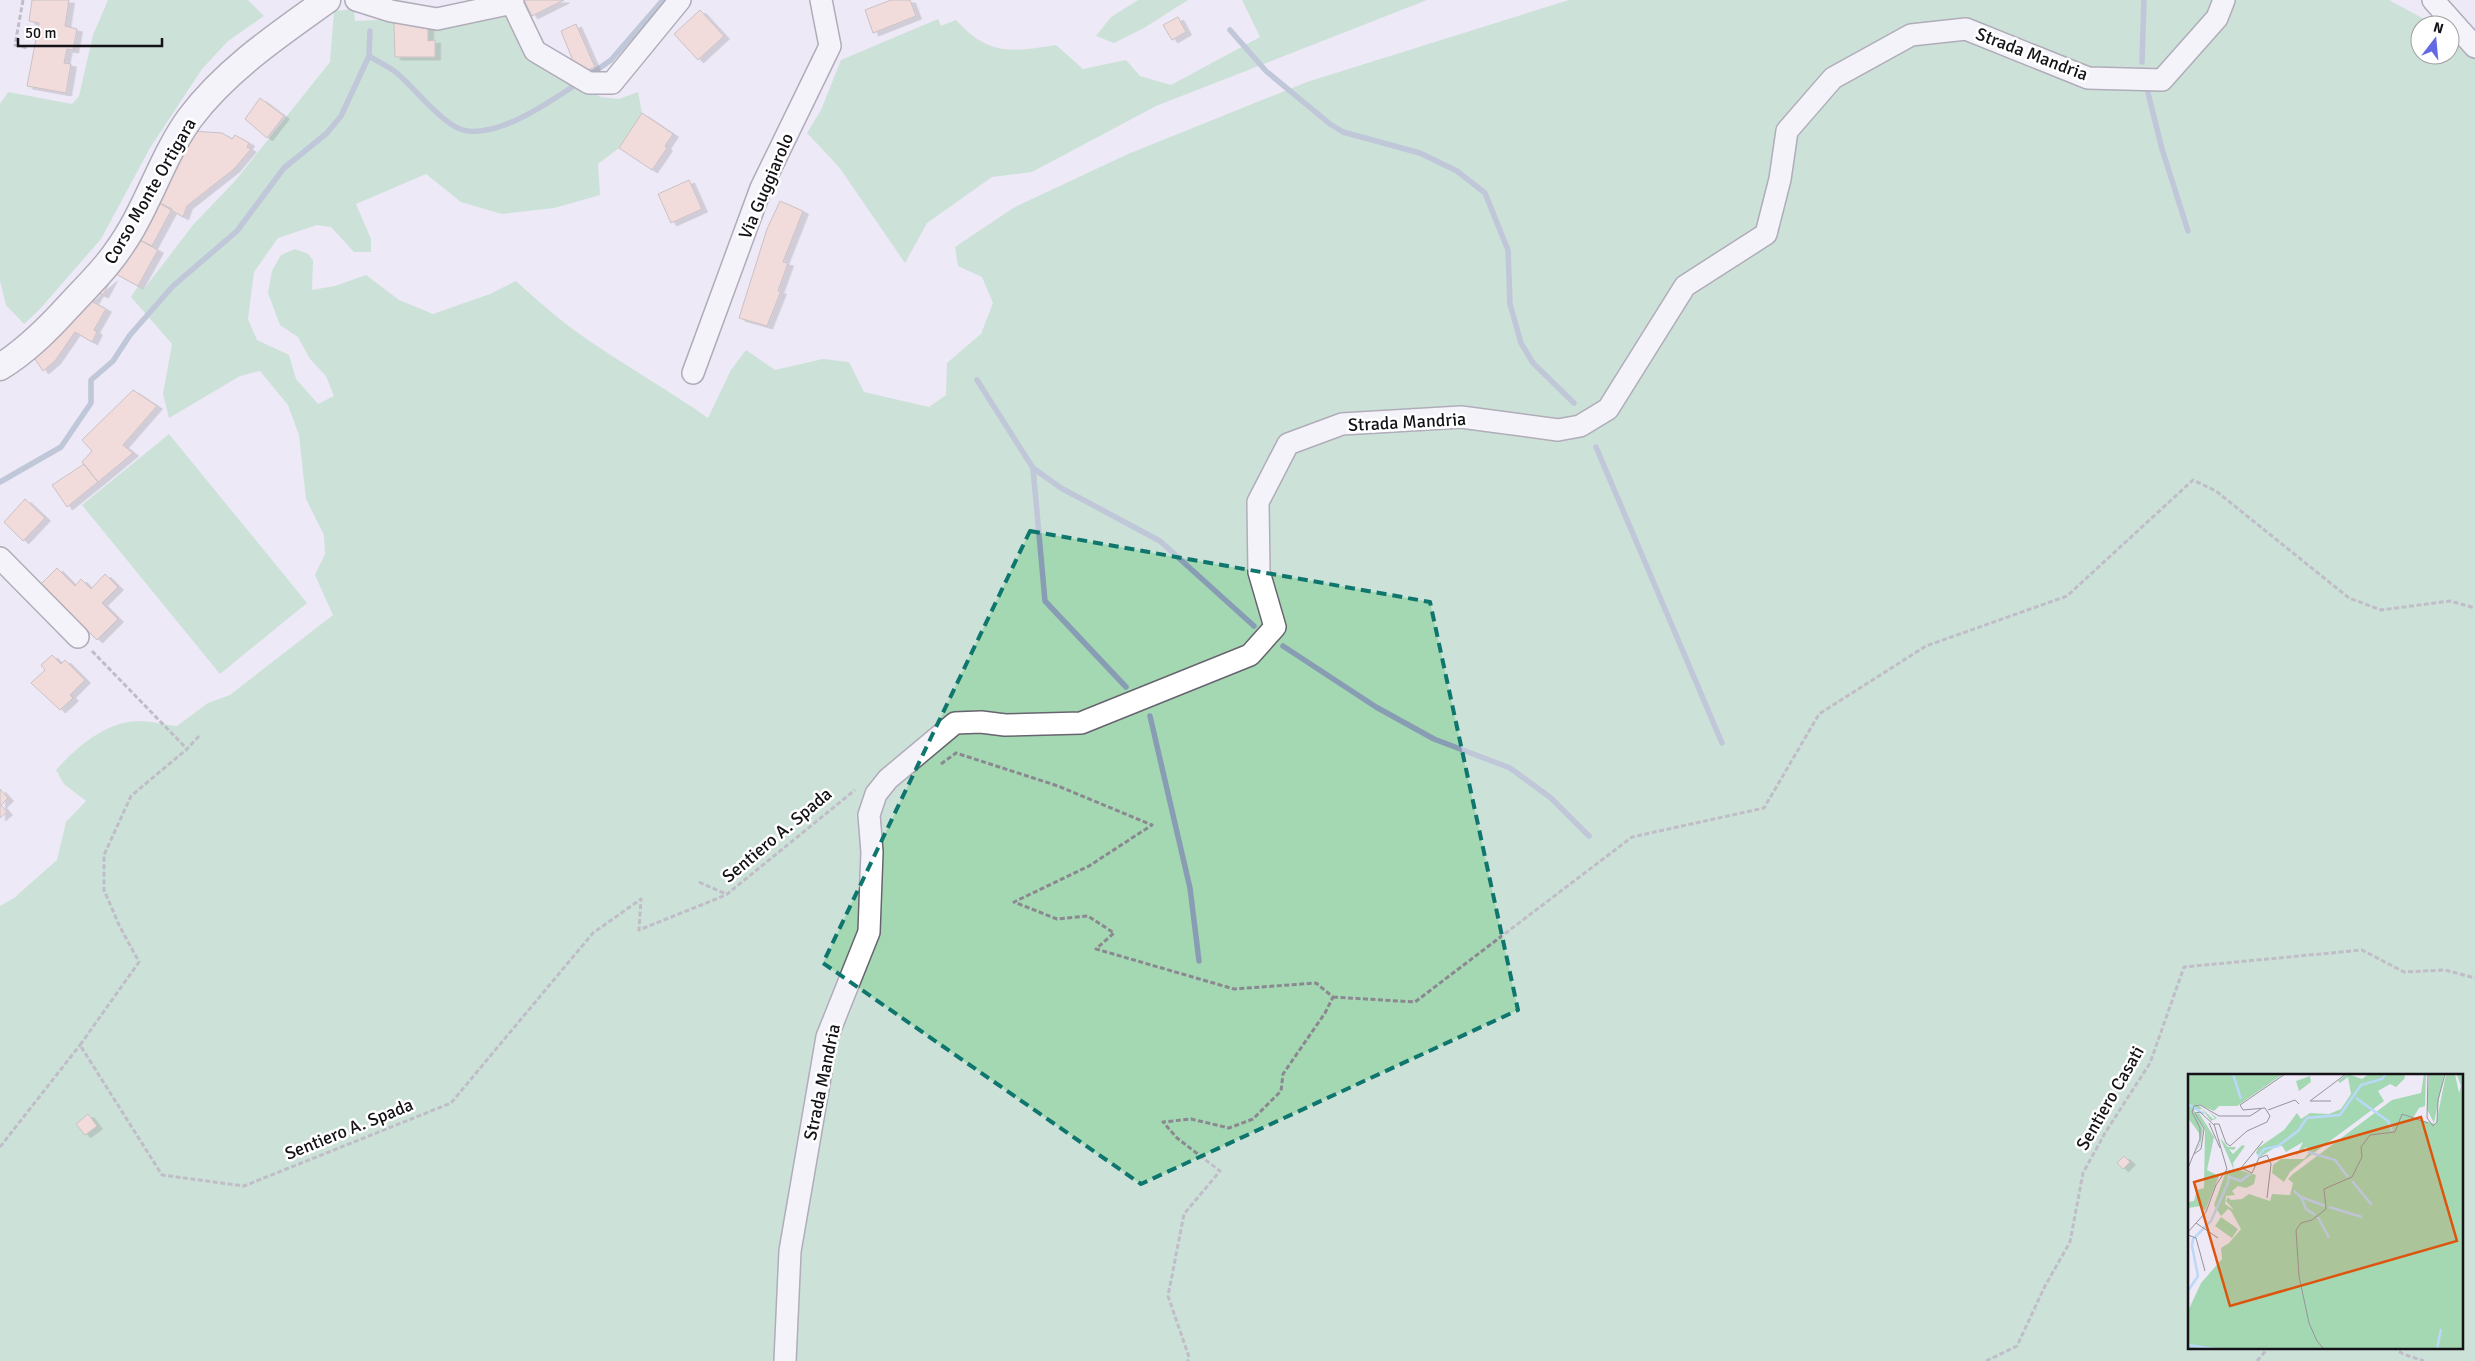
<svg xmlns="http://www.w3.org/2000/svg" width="2475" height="1361" font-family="Signika,sans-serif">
	<defs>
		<filter id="shadow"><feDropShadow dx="5.5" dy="3" stdDeviation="0" flood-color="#0004"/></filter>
	</defs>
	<rect width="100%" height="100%" fill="#ede9f6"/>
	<path fill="#a4d8b3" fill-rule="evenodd" d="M 108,0 L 248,0 L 264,16 L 228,41 L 202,69 L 150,148 L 101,239 L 39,310 L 24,324 L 6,305 L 0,281 L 0,104 L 8,92 L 72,104 L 79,96 L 93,35 Z
		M 1138,0 L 1188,0 L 1144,28 L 1114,43 L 1096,36 L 1111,17 Z
		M 1242,0 L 1427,0 L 1156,106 L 1032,172 L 992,177 L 927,223 L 905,263 L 839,167 L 807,133 L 821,110 L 841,60 L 938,19 L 941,26 L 956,20 C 988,56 1012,52 1056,45 L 1083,69 L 1126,60 L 1140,76 L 1171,85 L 1260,37 Z
		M 1569,0 L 2389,0 L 2435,25 L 2420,25 L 2420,55 L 2450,55 L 2450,33 L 2475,47 L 2475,1361 L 0,1361 L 0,906 L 14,898 L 57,860 L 66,822 L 86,801 L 64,784 L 56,770 C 77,747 105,722 138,721 C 151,721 165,725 177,726 L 208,703 L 230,695 L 333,615 L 315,575 L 325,554 L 324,535 L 306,499 L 299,435 L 288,405 L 260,371 L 240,376 L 169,418 L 163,394 L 172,344 L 131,297 L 138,286 L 144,289 L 193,225 L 235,181 L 330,62 L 334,11 L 354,9 L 355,21 L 506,14 L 530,59 L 541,67 L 601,97 L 619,99 L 638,92 L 642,113 L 619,148 L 598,164 L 600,195 L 554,208 L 502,214 L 461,202 L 426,174 L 356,204 L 371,239 L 371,252 L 354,252 L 331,227 L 317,225 L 278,238 L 254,272 L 248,319 L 257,340 L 289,355 L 296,379 L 318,404 L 334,396 L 326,376 L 310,359 L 298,337 L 280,325 L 268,293 L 272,271 L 281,255 L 295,249 L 308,254 L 313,260 L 312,290 L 335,286 L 366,275 L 399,300 L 433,314 L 490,294 L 516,281 C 540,303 564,324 591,342 C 629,368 670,391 708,418 L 731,370 L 746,350 L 775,370 L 823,359 L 849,362 L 864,392 L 929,407 L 946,395 L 947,363 L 981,334 L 993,303 L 982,277 L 958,266 L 955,247 L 1015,207 L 1128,154 L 1307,82 ZM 2189,1075 L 2461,1075 L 2461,1347 L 2189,1347 Z
		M 169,434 L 307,603 L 220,674 L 82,505 Z"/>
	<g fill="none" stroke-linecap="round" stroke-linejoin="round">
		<path stroke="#889db4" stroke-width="5.5" d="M 1230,30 L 1266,71 L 1330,124 L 1343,132 L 1420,153 L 1457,171 L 1485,193 L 1508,250 L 1510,304 L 1521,343 L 1533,363 L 1574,403
			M 369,56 C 378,62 390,67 398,74 C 416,90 434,114 454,126 C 487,147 551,101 578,83
			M 2142,62 L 2144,0
			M 588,76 L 611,60 L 663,0
			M 2148,93 L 2162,149 L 2188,231
			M 977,380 L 1033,468 L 1061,488 L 1160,541 L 1254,626
			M 1596,447 L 1722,743
			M 1033,468 L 1045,601 L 1126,687
			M 0,482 L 61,447 L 91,403 L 91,380 L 113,361 L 130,335 L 173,286 L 237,231 L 284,168 L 327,133 L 341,116 L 369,56 L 370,31
			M 1283,646 L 1376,707 L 1434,739 L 1510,768 L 1551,798 L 1589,836
			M 1150,716 L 1190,888 L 1199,961"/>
	</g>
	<path fill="#f6cbbb" stroke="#9f918b" filter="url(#shadow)" d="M 32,0 L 69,0 L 65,26 L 77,29 L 73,50 L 67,49 L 64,63 L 71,64 L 66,93 L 27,86 L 39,23 L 29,21 Z
		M 524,0 L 564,0 L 532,16 Z
		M 891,0 L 910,0 L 916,16 L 873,33 L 865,10 Z
		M 700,10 L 724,36 L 698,60 L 674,34 Z
		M 1178,17 L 1186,32 L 1172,40 L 1163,25 Z
		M 428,21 L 428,41 L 435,40 L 435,57 L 395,57 L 394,23 Z
		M 576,24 L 595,67 L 579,74 L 559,63 L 572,58 L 561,31 Z
		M 260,98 L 284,116 L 267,138 L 245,119 Z
		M 642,113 L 673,134 L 665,146 L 667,148 L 652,170 L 619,148 Z
		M 192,131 L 222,133 L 232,139 L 235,135 L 249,143 L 247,147 L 251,149 L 234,169 L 187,206 L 183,217 L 154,200 Z
		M 689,180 L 702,209 L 671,223 L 658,194 Z
		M 154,200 L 172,209 L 152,246 L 134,237 Z
		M 780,201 L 803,211 L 783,262 L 788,263 L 778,291 L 781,291 L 767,326 L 739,318 L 767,229 Z
		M 134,237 L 158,250 L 138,286 L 114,273 Z
		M 112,278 L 103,295 L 98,293 L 93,302 L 106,309 L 94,330 L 97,332 L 92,342 L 75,332 L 55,361 L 43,371 L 29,350 Z
		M 133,390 L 157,406 L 123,445 L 133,453 L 98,482 L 82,462 L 92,451 L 82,440 Z
		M 84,464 L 98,482 L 67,507 L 52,485 Z
		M 25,499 L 45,518 L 23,541 L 4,522 Z
		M 57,568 L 75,586 L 81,579 L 91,589 L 105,574 L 118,587 L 102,603 L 118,619 L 97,640 L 41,584 Z
		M 52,655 L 61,664 L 65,660 L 85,680 L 70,695 L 73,698 L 60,710 L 31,683 L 45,670 L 41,665 Z
		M 0,789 L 8,798 L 1,805 L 7,812 L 0,818 Z
		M 88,1114 L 97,1126 L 85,1135 L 76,1124 Z
		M 2124,1156 L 2130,1162 L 2123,1169 L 2117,1163 Z"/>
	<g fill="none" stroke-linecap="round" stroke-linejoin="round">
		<g stroke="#67636f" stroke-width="24">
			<path id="minor" d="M 356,0 L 391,11 L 437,19 L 512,3 L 513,0
				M 2433,0 L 2475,47
				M 512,3 L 535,51 L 589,83 L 612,83 L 680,0
				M 693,373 L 761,188 L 830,46 L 821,0
				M 0,558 L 78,637
				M 785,1361 L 790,1251 L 827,1037 L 869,932 L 872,852 L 869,815 L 876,794 L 888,779 L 955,723 L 981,722 L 1005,725 L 1081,723 L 1250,655 L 1275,627 L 1259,572 L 1258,502 L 1288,444 L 1342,424 L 1461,417 L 1558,430 L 1580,426 L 1608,409 L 1685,286 L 1766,234 L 1780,179 L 1787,131 L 1833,78 L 1911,35 L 1966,29 L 2088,78 L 2162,80 L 2217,18 L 2224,0"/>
		</g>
		<g stroke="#67636f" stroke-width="29">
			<path id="major" d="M 0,367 C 26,351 47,330 68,307 C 94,279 112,263 132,228 C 152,193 166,151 190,118 C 226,70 278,35 327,0"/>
		</g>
		<path stroke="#8b8891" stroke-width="3" stroke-dasharray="5 2.5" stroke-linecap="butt" d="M 23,0 L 15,45 L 27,48
			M 92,651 L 187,749
			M 199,736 L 187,749 L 131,796 L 104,855 L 104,890 L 119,925 L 139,962 L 80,1045 L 162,1175 L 244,1186 L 451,1103 L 593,933 L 641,899 L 639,930 L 726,895 L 855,790
			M 941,764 L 956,753 L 1058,786 L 1152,825 L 1089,866 L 1014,902 L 1057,919 L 1088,916 L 1114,933 L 1096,949 L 1234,989 L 1316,983 L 1333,997 L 1325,1013 L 1283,1074 L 1281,1091 L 1253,1119 L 1229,1128 L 1191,1119 L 1163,1122 L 1177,1138 L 1220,1171 L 1184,1214 L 1168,1296 L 1189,1357 L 1188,1361
			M 699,882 L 726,894
			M 1333,997 L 1415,1002 L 1632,837 L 1764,808 L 1819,714 L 1926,646 L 2067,596 L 2193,480 L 2216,491 L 2349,598 L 2381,610 L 2450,601 L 2475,608
			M 0,1147 L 80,1045
			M 2393,1347 L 2403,1354 L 2424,1361
			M 1986,1361 L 2017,1346 L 2045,1286 L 2070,1242 L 2083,1173 L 2105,1133 L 2150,1063 L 2184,967 L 2362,950 L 2404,972 L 2445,970 L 2475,978
			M 2257,1361 L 2269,1347"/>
		<use href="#minor" stroke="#fff" stroke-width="21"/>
		<use href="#major" stroke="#fff" stroke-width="26"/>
	</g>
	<path d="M0 0H2475V1361H0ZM 1030,531 L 1430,602 L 1518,1010 L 1141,1184 L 823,963 Z" fill="#ede9f6" fill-opacity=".55" fill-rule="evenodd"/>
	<path fill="none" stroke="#0f766e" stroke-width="4" stroke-dasharray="10 6" stroke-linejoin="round" d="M 1030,531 L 1430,602 L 1518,1010 L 1141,1184 L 823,963 Z"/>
	<g text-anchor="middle" stroke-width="5" stroke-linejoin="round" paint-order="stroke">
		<g font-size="18" fill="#141216" stroke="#fff">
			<text transform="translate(2032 54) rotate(21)" y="6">Strada Mandria</text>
			<text transform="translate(766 186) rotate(-67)" y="6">Via Guggiarolo</text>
			<text transform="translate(150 191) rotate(-60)" y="6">Corso Monte Ortigara</text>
			<text transform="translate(1407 422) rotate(-3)" y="6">Strada Mandria</text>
			<text transform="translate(777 835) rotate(-40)" y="6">Sentiero A. Spada</text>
			<text transform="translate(822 1082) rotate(-78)" y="6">Strada Mandria</text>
			<text transform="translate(2110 1098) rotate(-60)" y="6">Sentiero Casati</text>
			<text transform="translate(349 1129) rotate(-22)" y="6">Sentiero A. Spada</text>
		</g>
	</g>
	<g transform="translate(2188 1074)">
		<rect width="275" height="275" fill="#ede9f6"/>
		<path d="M 0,0 L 95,0 L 49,32 L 31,32 L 26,37 L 9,30 L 25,45 L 27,44 L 20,37 L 29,44 L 23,47 L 14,35 L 6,36 L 15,56 L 12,71 L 6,79 L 12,69 L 11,59 L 0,44 ZM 160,0 L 174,5 L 181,0 L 216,0 L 217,4 L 208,13 L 202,10 L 190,17 L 196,27 L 115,87 L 102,98 L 96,108 L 84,99 L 85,91 L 93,85 L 116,85 L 122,78 L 118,73 L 108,82 L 115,68 L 98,78 L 94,72 L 89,72 L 72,83 L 68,79 L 70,74 L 96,56 L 109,39 L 113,45 L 122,39 L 141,40 L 153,35 L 163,20 L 160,3 L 152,9 L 150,7 ZM 236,0 L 238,0 L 237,32 L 231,34 L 225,44 L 248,50 L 258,0 L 267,0 L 271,19 L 273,12 L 269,1 L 275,0 L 275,275 L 0,275 L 0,237 L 13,209 L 34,185 L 33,174 L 41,169 L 53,155 L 43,137 L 40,135 L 33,142 L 26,131 L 37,100 L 52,96 L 68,101 L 66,110 L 58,114 L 50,112 L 44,117 L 47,121 L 38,122 L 37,130 L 46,136 L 38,127 L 40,123 L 43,126 L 54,125 L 61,120 L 82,127 L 84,120 L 102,121 L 105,109 L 100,105 L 105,100 L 204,26 L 233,19 ZM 241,0 L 256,0 L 246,49 L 239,35 ZM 122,2 L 123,8 L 111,17 L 108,7 ZM 11,39 L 26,63 L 19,96 L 31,102 L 17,137 L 13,132 L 0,134 L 0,128 L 6,127 L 9,116 L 16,114 L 17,56 L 8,40 ZM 32,64 L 40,73 L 48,73 L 46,76 L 41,75 L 45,80 L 54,71 L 57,72 L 45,89 L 46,96 ZM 33,143 L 50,155 L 44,164 L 27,152 Z" fill="#a4d8b3"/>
		<path fill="none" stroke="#bad8f7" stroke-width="2.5" d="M 45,0 L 53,25M 168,24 L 200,47 L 204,57M 0,30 L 16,40M 120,78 L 147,86 L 160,103M 70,83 L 76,75 L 90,72 L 110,57 L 119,44 L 152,41 L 173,11 L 194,5 L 198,0M 41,103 L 53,107 L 62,100M 164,107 L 184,131M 106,117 L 113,123 L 137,132M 113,123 L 118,135 L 127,141M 141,133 L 174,143M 130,143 L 141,164M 0,217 L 10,202 L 4,172 L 5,165 L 23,147 L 40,109 L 41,101M 0,271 L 27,275M 249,275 L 253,255"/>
		<path fill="none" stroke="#96939c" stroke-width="1" d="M 240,0 L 239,44 L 245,52 L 249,48 L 250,26 L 257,0M 122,27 L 158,0M 122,27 L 143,27M 80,36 L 107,26 L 111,30M 21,49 L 32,74M 6,80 L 13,75 L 16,55 L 7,39 L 12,38 L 26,51M 0,94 L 12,65 L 12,54 L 4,38 L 6,32 L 12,31 L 31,42 L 62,42 L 73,35M 53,94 L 64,99 L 71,84 L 79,81 L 83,90 L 79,124M 37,98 L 53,94 L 75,67M 8,149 L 30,164M 0,158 L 18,138 L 28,111 L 39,95 L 26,50 L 31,50 L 38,69 L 42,72 L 59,57 L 79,48 L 82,42 L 77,34 L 55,36 L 52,31 L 97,0M 0,161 L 8,164 L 17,197M 136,275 L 129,267 L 121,249 L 111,202 L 108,156 L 113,149 L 124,146 L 138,135 L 136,115 L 164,103 L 174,83 L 173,73 L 182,61 L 207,58 L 214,40 L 240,49"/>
		<path fill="#dd550c" fill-opacity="0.15" stroke="#dd550c" stroke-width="2.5" d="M 233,43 L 269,167 L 42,232 L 6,108 Z"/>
		<rect width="275" height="275" fill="none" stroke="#141216" stroke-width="2.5"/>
	</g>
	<g transform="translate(2435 40) rotate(16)"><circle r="24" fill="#ffffff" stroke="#a1a0a2"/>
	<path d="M0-4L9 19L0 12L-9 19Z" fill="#6369e2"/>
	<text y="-8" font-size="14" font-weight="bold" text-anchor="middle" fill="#141216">N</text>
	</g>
	<path d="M18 38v8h144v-8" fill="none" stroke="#141216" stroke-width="2.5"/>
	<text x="25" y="38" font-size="15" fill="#141216" stroke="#ffffff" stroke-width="4" paint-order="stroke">50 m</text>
</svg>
